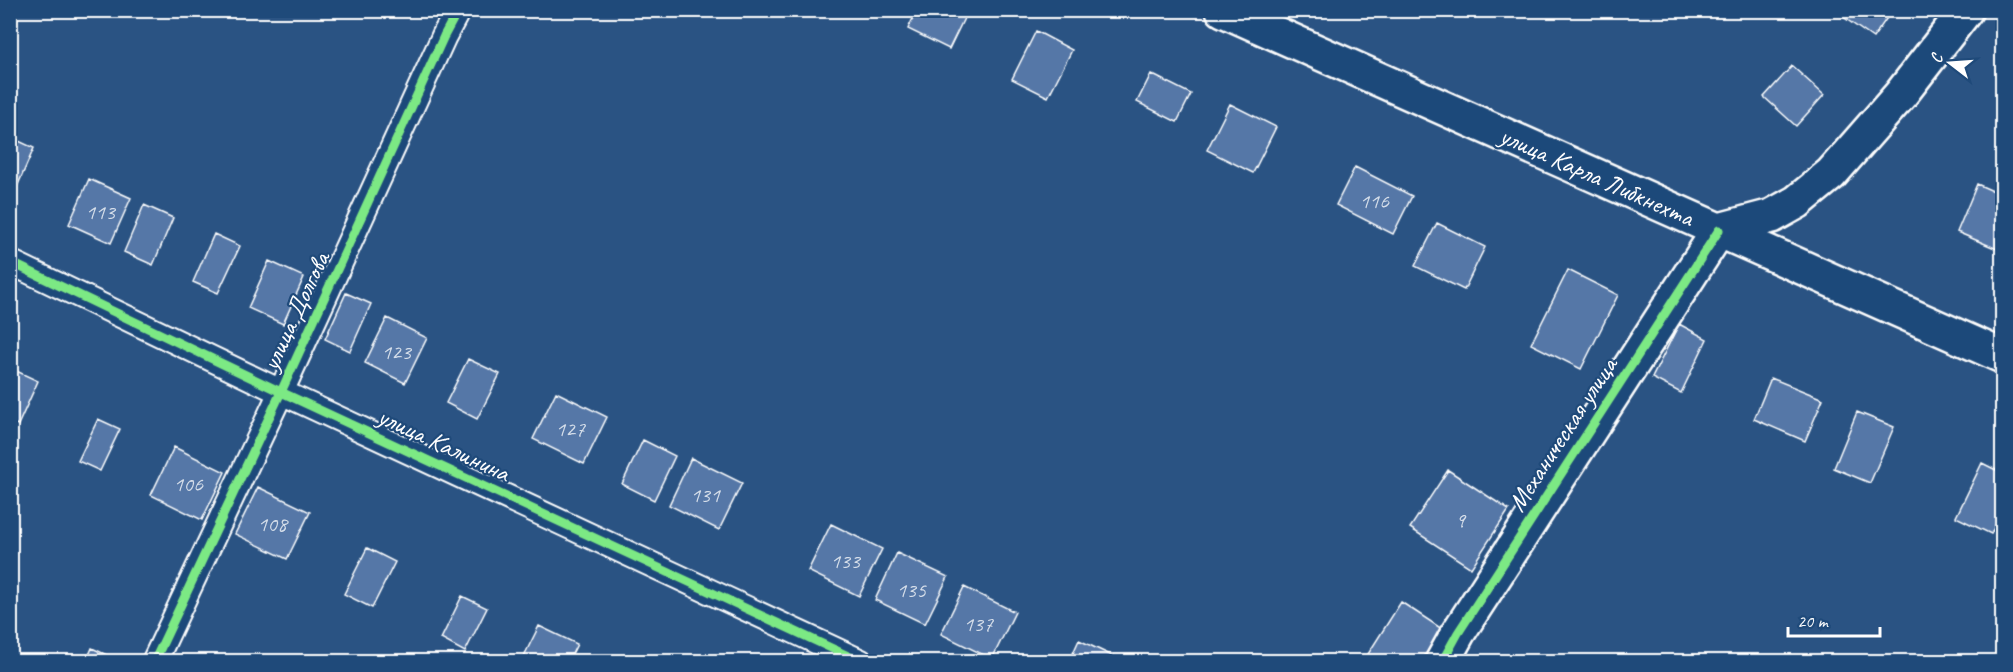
<svg xmlns="http://www.w3.org/2000/svg" width="2013" height="672" font-family="Caveat,sans-serif">
	<rect width="100%" height="100%" fill="#2a5383"/>
	<filter id="ink" filterUnits="userSpaceOnUse"><feTurbulence type="fractalNoise" baseFrequency=".0167" numOctaves="2"/><feDisplacementMap in="SourceGraphic" scale="12" xChannelSelector="R" yChannelSelector="G"/><feConvolveMatrix kernelMatrix="1 2 1 2 8 2 1 2 1" color-interpolation-filters="sRGB"/></filter>
	<g filter="url(#ink)">
		<path fill="#5477a7" stroke="#fff" stroke-width="1.5" d="M 917,10 L 968,10 L 949,49 L 908,29 Z
			M 1841,10 L 1883,10 L 1889,15 L 1873,38 L 1839,14 Z
			M 1036,31 L 1072,50 L 1048,97 L 1012,79 Z
			M 1792,66 L 1824,95 L 1796,126 L 1764,97 Z
			M 1151,74 L 1191,94 L 1177,122 L 1137,102 Z
			M 1230,104 L 1276,127 L 1253,173 L 1207,150 Z
			M 10,137 L 34,148 L 13,196 L 10,195 Z
			M 1355,167 L 1412,196 L 1393,234 L 1336,205 Z
			M 89,179 L 131,198 L 111,243 L 69,224 Z
			M 1977,184 L 2002,195 L 2002,251 L 1957,232 Z
			M 144,205 L 173,218 L 153,265 L 124,252 Z
			M 1437,223 L 1485,247 L 1464,290 L 1415,266 Z
			M 214,234 L 240,246 L 218,293 L 193,282 Z
			M 269,261 L 304,277 L 283,324 L 248,308 Z
			M 1568,270 L 1618,295 L 1581,369 L 1531,344 Z
			M 346,293 L 371,304 L 350,351 L 325,339 Z
			M 387,318 L 427,338 L 405,383 L 365,363 Z
			M 1679,324 L 1707,339 L 1681,393 L 1652,378 Z
			M 468,359 L 500,374 L 477,419 L 446,403 Z
			M 10,368 L 38,381 L 18,425 L 10,422 Z
			M 1771,378 L 1823,399 L 1805,441 L 1754,419 Z
			M 556,392 L 607,417 L 584,464 L 533,439 Z
			M 1857,412 L 1894,427 L 1870,483 L 1834,468 Z
			M 98,419 L 120,429 L 100,471 L 78,461 Z
			M 643,440 L 675,456 L 654,500 L 622,484 Z
			M 174,447 L 225,472 L 202,520 L 151,495 Z
			M 691,458 L 742,483 L 719,530 L 669,505 Z
			M 1982,463 L 2002,473 L 2002,511 L 1991,534 L 1956,517 Z
			M 1448,470 L 1509,510 L 1471,568 L 1410,528 Z
			M 258,487 L 310,512 L 287,559 L 235,534 Z
			M 831,524 L 882,549 L 859,596 L 808,571 Z
			M 367,548 L 395,562 L 372,608 L 344,594 Z
			M 897,553 L 948,577 L 925,624 L 875,600 Z
			M 964,587 L 1015,612 L 992,659 L 941,634 Z
			M 462,596 L 487,608 L 465,652 L 441,639 Z
			M 1401,602 L 1442,629 L 1421,662 L 1363,662 Z
			M 539,626 L 577,644 L 568,662 L 521,662 Z
			M 1079,640 L 1125,662 L 1069,662 Z
			M 92,648 L 121,662 L 86,662 Z"/>
		<g fill="none" stroke-linecap="round" stroke-linejoin="round">
			<g stroke="#fff" stroke-width="28">
				<path id="street" d="M 10,262 L 281,392 L 861,662
					M 154,662 L 281,392 L 444,36 L 458,10"/>
			</g>
			<g stroke="#fff" stroke-width="38">
				<path id="secondary" d="M 1223,10 L 2002,356
					M 1442,662 L 1458,633 L 1719,230 L 1772,216 L 1797,202 L 1831,174 L 1901,94 L 1966,10"/>
			</g>
			<use href="#street" stroke="#1f4a7a" stroke-width="24"/>
			<use href="#secondary" stroke="#1f4a7a" stroke-width="33"/>
			<g stroke="#1f4a7a" stroke-width="13">
				<path id="cycleway" d="M 10,262 L 281,392 L 861,662
					M 154,662 L 281,392 L 444,36 L 458,10
					M 1442,662 L 1458,633 L 1719,230"/>
			</g>
			<use href="#cycleway" stroke="#7ce984" stroke-width="9"/>
		</g>
	</g>
	<g text-anchor="middle" stroke-width="4.5" stroke-linejoin="round" paint-order="stroke">
		<g font-size="22" fill="#d4dde9">
			<text x="1374" y="208">116</text>
			<text x="100" y="219">113</text>
			<text x="396" y="359">123</text>
			<text x="570" y="436">127</text>
			<text x="188" y="491">106</text>
			<text x="705" y="502">131</text>
			<text x="1460" y="527">9</text>
			<text x="272" y="531">108</text>
			<text x="845" y="568">133</text>
			<text x="911" y="597">135</text>
			<text x="978" y="631">137</text>
		</g>
		<g font-size="26" fill="#fff" stroke="#1f4a7a">
			<text transform="translate(1597 176) rotate(24)" y="9">улица Карла Либкнехта</text>
			<text transform="translate(295 311) rotate(-65)" y="9">улица Долгова</text>
			<text transform="translate(1562 434) rotate(-57)" y="9">Механическая улица</text>
			<text transform="translate(444 444) rotate(25)" y="9">улица Калинина</text>
		</g>
	</g>
	<rect width="2013" height="672" fill="none" stroke="#1f4a7a" stroke-width="36"/>
	<rect x="18" y="18" width="1977" height="636" fill="none" stroke="#fff" stroke-width="2" filter="url(#ink)"/>
	<g transform="translate(1950 63) rotate(287)" stroke="#1f4a7a" stroke-width="4.5" paint-order="stroke">
	<path d="M0-4.5L10 22L0 15L-10 22Z" fill="#ffffff"/>
	<text y="-9" font-size="16" font-weight="bold" text-anchor="middle" fill="#ffffff">С</text>
	</g>
	<path d="M1788 627v9h92v-9" fill="none" stroke="#ffffff" stroke-width="3"/>
	<text x="1797" y="627" font-size="18" fill="#ffffff" stroke="#1f4a7a" stroke-width="4.5" paint-order="stroke">20 m</text>
</svg>
